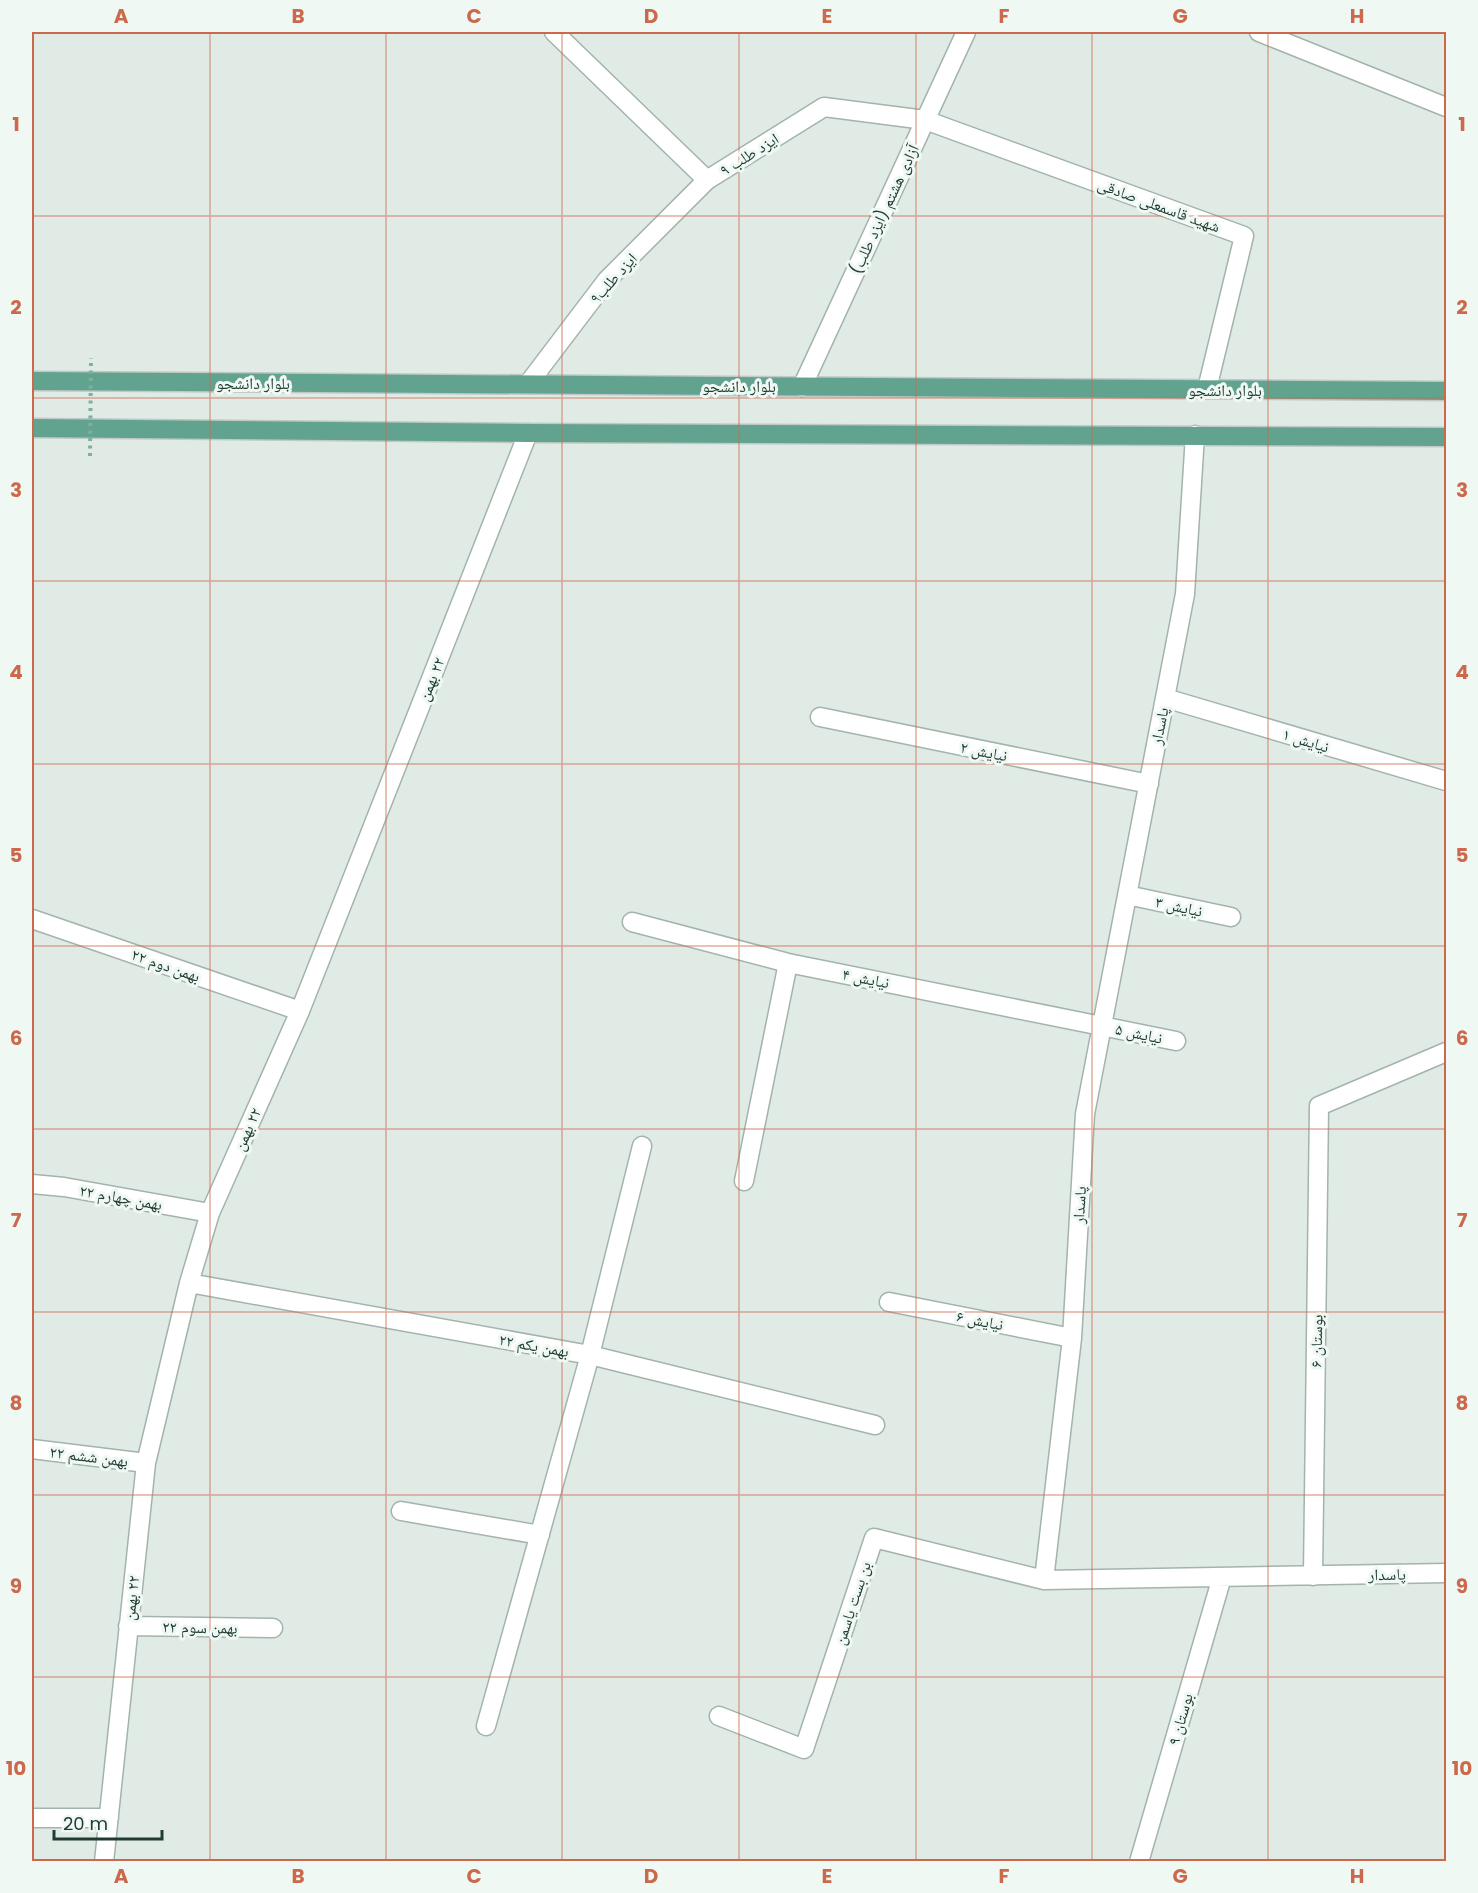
<svg xmlns="http://www.w3.org/2000/svg" width="1478" height="1893" font-family="Poppins,'Noto Naskh Arabic',sans-serif">
	<rect width="100%" height="100%" fill="#e0ebe6"/>
	<g fill="none" stroke-linecap="round" stroke-linejoin="round">
		<g stroke="#a3b3ad" stroke-width="21">
			<path id="minor" d="M 554,32 L 707,180 L 824,107 L 925,120 L 1244,236 L 1207,389
				M 1259,32 L 1446,107
				M 528,384 L 607,280 L 707,180
				M 802,387 L 966,32
				M 1165,698 L 1446,781
				M 820,717 L 1149,784
				M 1127,895 L 1231,917
				M 32,919 L 300,1011
				M 632,922 L 788,963 L 1176,1041
				M 744,1181 L 788,963
				M 32,1184 L 64,1187 L 210,1213
				M 189,1283 L 590,1355 L 875,1425
				M 889,1302 L 1072,1338
				M 32,1449 L 146,1463
				M 401,1511 L 540,1535
				M 1313,1576 L 1319,1106 L 1446,1052
				M 1044,1580 L 1072,1338 L 1085,1114 L 1185,594 L 1195,435
				M 128,1626 L 273,1628
				M 719,1716 L 804,1749 L 874,1538 L 1044,1580 L 1446,1573
				M 486,1726 L 590,1355 L 642,1146
				M 32,1818 L 109,1818
				M 104,1862 L 146,1463 L 189,1283 L 210,1213 L 300,1011 L 528,433
				M 1139,1862 L 1222,1577"/>
		</g>
		<g stroke="#c1c8c6" stroke-width="21">
			<path id="primary" d="M 32,381 L 1446,391
				M 32,428 L 528,433 L 1446,437"/>
		</g>
		<use href="#minor" stroke="#fff" stroke-width="18"/>
		<use href="#primary" stroke="#62a390" stroke-width="18"/>
		<path stroke="#7fb09f" stroke-width="4" stroke-dasharray="3 4.5" stroke-linecap="butt" d="M 90,456 L 91,358"/>
	</g>
	<path fill="none" stroke="#cc694c" stroke-width="1.5" stroke-opacity="0.55" d="M 210,32 L 210,1862M 386,32 L 386,1862M 562,32 L 562,1862M 739,32 L 739,1862M 916,32 L 916,1862M 1092,32 L 1092,1862M 1268,32 L 1268,1862M 32,216 L 1446,216M 32,398 L 1446,398M 32,581 L 1446,581M 32,764 L 1446,764M 32,946 L 1446,946M 32,1129 L 1446,1129M 32,1312 L 1446,1312M 32,1495 L 1446,1495M 32,1677 L 1446,1677"/>
	<g text-anchor="middle" stroke-width="6" stroke-linejoin="round" paint-order="stroke">
		<g font-size="16" fill="#203c33" stroke="#f0f8f4">
			<text transform="translate(749 154) rotate(-32)" y="6">ایزد طلب ۹</text>
			<text transform="translate(1159 205) rotate(20)" y="6">شهید قاسمعلی صادقی</text>
			<text transform="translate(884 209) rotate(-65)" y="6">آزادی هشتم (ایزد طلب)</text>
			<text transform="translate(613 278) rotate(-48)" y="6">ایزد طلب۹</text>
			<text x="253" y="389">بلوار دانشجو</text>
			<text x="739" y="392">بلوار دانشجو</text>
			<text x="1225" y="396">بلوار دانشجو</text>
			<text transform="translate(431 679) rotate(-68)" y="6">٢٢ بهمن</text>
			<text transform="translate(1159 726) rotate(-79)" y="6">پاسدار</text>
			<text transform="translate(1306 740) rotate(17)" y="6">نیایش ۱</text>
			<text transform="translate(984 751) rotate(11)" y="6">نیایش ۲</text>
			<text transform="translate(1179 906) rotate(12)" y="6">نیایش ۳</text>
			<text transform="translate(166 965) rotate(19)" y="6">۲۲ بهمن دوم</text>
			<text transform="translate(866 978) rotate(11)" y="6">نیایش ۴</text>
			<text transform="translate(1139 1033) rotate(12)" y="6">نیایش ۵</text>
			<text transform="translate(247 1129) rotate(-66)" y="6">٢٢ بهمن</text>
			<text transform="translate(121 1197) rotate(10)" y="6">۲۲ بهمن چهارم</text>
			<text transform="translate(1079 1205) rotate(-87)" y="6">پاسدار</text>
			<text transform="translate(980 1320) rotate(11)" y="6">نیایش ۶</text>
			<text transform="translate(1316 1341) rotate(-89)" y="6">بوستان ۶</text>
			<text transform="translate(534 1345) rotate(10)" y="6">۲۲ بهمن یکم</text>
			<text transform="translate(89 1456) rotate(7)" y="6">۲۲ بهمن ششم</text>
			<text transform="translate(1387 1574) rotate(-1)" y="6">پاسدار</text>
			<text transform="translate(131 1598) rotate(-84)" y="6">٢٢ بهمن</text>
			<text transform="translate(852 1603) rotate(-72)" y="6">بن بست یاسمن</text>
			<text transform="translate(200 1627) rotate(1)" y="6">۲۲ بهمن سوم</text>
			<text transform="translate(1180 1719) rotate(-74)" y="6">بوستان ۹</text>
		</g>
	</g>
	<rect width="1478" height="1893" fill="none" stroke="#f0f8f4" stroke-width="66"/>
	<path d="M54 1830v9h108v-9" fill="none" stroke="#203c33" stroke-width="3"/>
	<text x="63" y="1830" font-size="18" fill="#203c33" stroke="#f0f8f4" stroke-width="4.5" paint-order="stroke">20 m</text>
	<rect x="33" y="33" width="1412" height="1827" fill="none" stroke="#cc694c" stroke-width="2"/>
	<g font-size="20" text-anchor="middle" font-weight="bold" fill="#cc694c">
		<text x="121" y="23">A</text>
		<text x="298" y="23">B</text>
		<text x="474" y="23">C</text>
		<text x="651" y="23">D</text>
		<text x="827" y="23">E</text>
		<text x="1004" y="23">F</text>
		<text x="1180" y="23">G</text>
		<text x="1357" y="23">H</text>
		<text x="16" y="131">1</text>
		<text x="1462" y="131">1</text>
		<text x="16" y="314">2</text>
		<text x="1462" y="314">2</text>
		<text x="16" y="497">3</text>
		<text x="1462" y="497">3</text>
		<text x="16" y="679">4</text>
		<text x="1462" y="679">4</text>
		<text x="16" y="862">5</text>
		<text x="1462" y="862">5</text>
		<text x="16" y="1045">6</text>
		<text x="1462" y="1045">6</text>
		<text x="16" y="1227">7</text>
		<text x="1462" y="1227">7</text>
		<text x="16" y="1410">8</text>
		<text x="1462" y="1410">8</text>
		<text x="16" y="1593">9</text>
		<text x="1462" y="1593">9</text>
		<text x="16" y="1775">10</text>
		<text x="1462" y="1775">10</text>
		<text x="121" y="1883">A</text>
		<text x="298" y="1883">B</text>
		<text x="474" y="1883">C</text>
		<text x="651" y="1883">D</text>
		<text x="827" y="1883">E</text>
		<text x="1004" y="1883">F</text>
		<text x="1180" y="1883">G</text>
		<text x="1357" y="1883">H</text>
	</g>
</svg>
